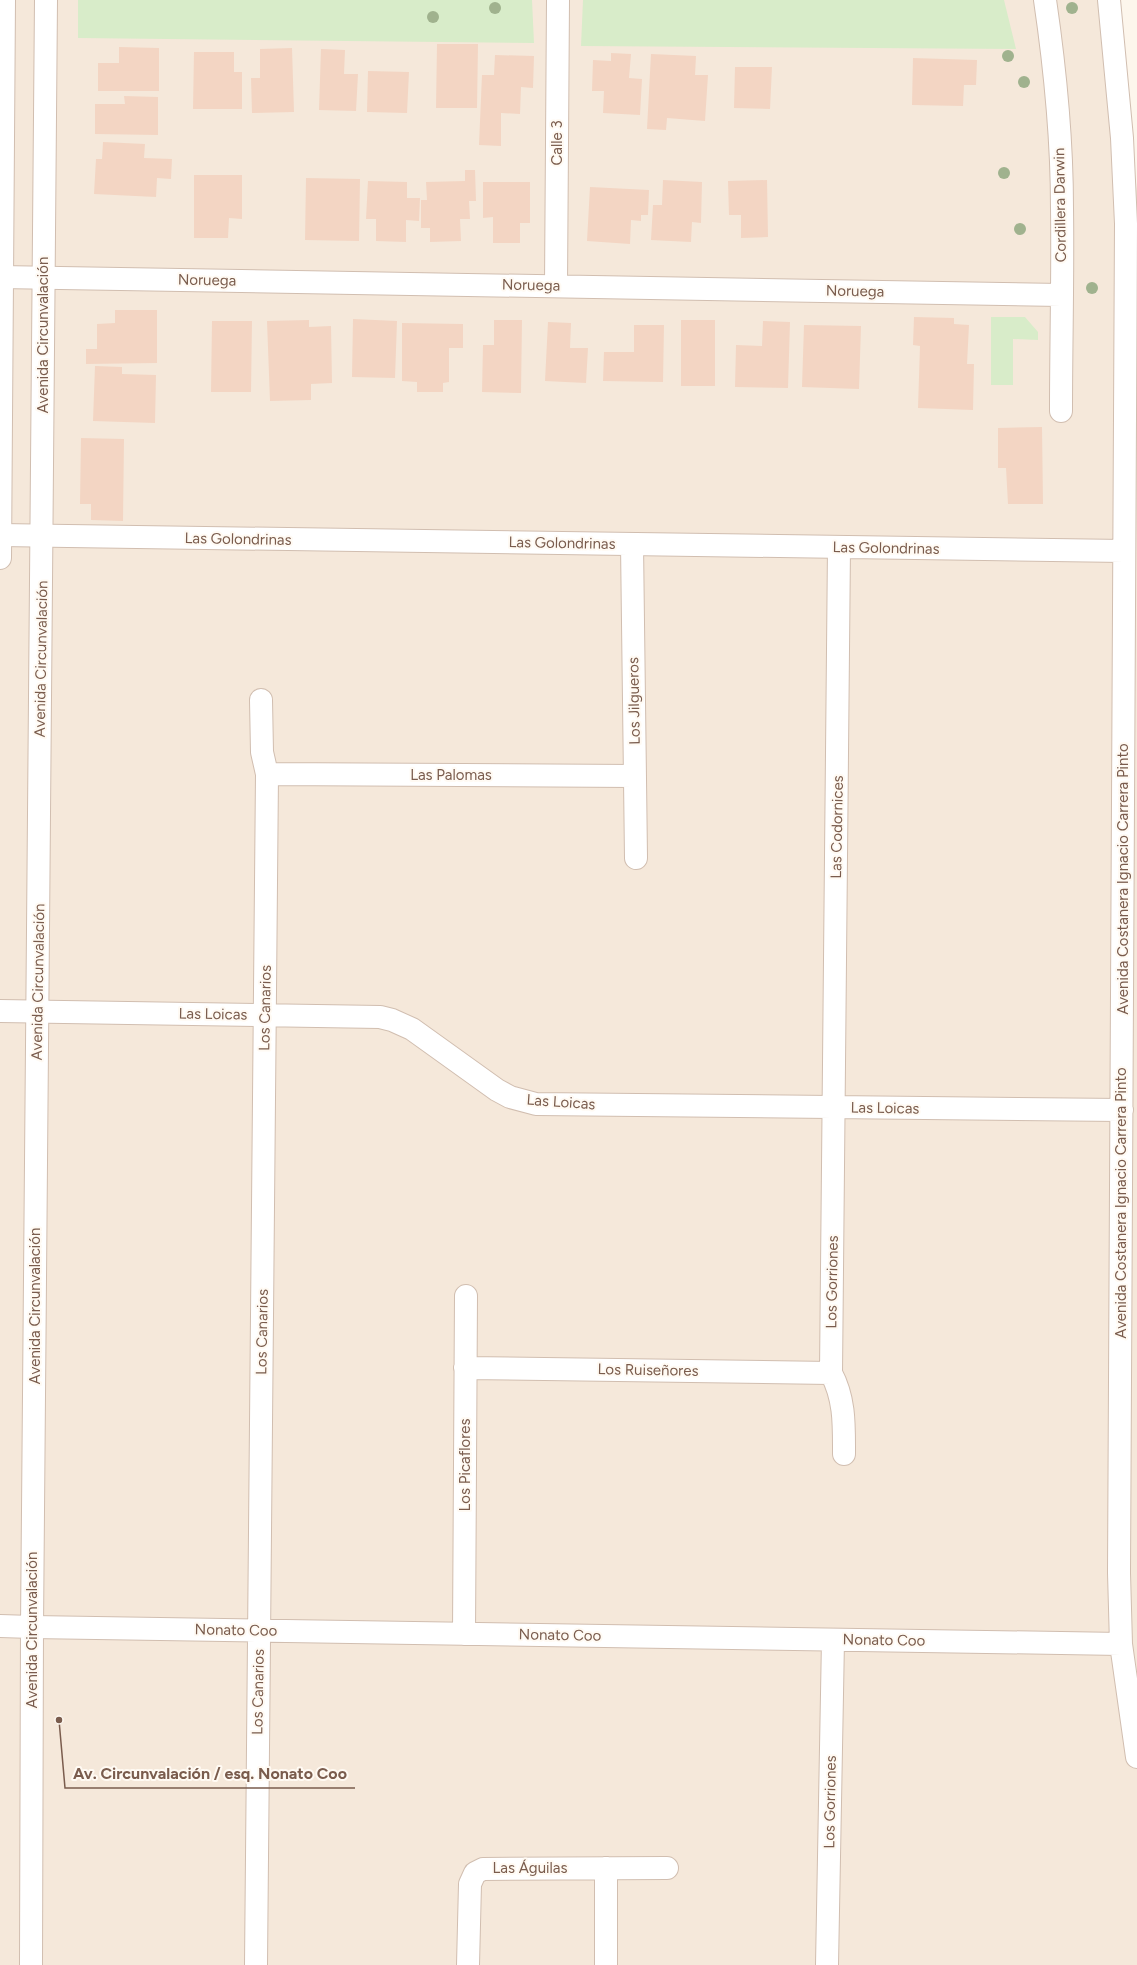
<svg xmlns="http://www.w3.org/2000/svg" width="1137" height="1965" font-family="Figtree,sans-serif">
	<rect width="100%" height="100%" fill="#fdf6ec"/>
	<path fill="#f5e8da" d="M 0,0 L 1113,0 L 1137,191 L 1137,1965 L 0,1965 Z"/>
	<path fill="#d8ecc9" d="M 78,0 L 532,0 L 534,43 L 78,38 Z
		M 583,0 L 1004,0 L 1016,49 L 581,46 Z
		M 991,317 L 1025,317 L 1038,332 L 1038,340 L 1013,339 L 1013,385 L 991,385 Z"/>
	<path fill="#f3d5c3" d="M 437,44 L 478,44 L 477,108 L 436,108 Z
		M 119,47 L 159,48 L 159,91 L 98,91 L 98,63 L 119,63 Z
		M 292,48 L 294,112 L 252,113 L 251,78 L 260,78 L 260,49 Z
		M 321,49 L 345,50 L 344,74 L 358,74 L 356,111 L 319,110 Z
		M 194,52 L 234,52 L 234,72 L 242,72 L 242,109 L 193,109 Z
		M 611,53 L 631,54 L 629,78 L 642,79 L 640,115 L 603,113 L 604,91 L 592,91 L 593,60 L 611,61 Z
		M 651,54 L 696,56 L 695,75 L 708,75 L 705,121 L 667,118 L 666,130 L 647,129 Z
		M 495,55 L 534,56 L 533,88 L 521,87 L 520,114 L 501,113 L 501,146 L 479,145 L 482,75 L 494,75 Z
		M 913,58 L 977,60 L 976,85 L 964,85 L 963,106 L 912,105 Z
		M 735,67 L 772,67 L 770,109 L 734,108 Z
		M 368,71 L 409,72 L 407,113 L 367,112 Z
		M 124,96 L 158,97 L 158,135 L 95,134 L 95,104 L 125,104 Z
		M 103,142 L 145,144 L 144,158 L 172,159 L 171,179 L 157,178 L 156,197 L 94,194 L 96,159 L 102,159 Z
		M 465,170 L 475,170 L 476,201 L 469,201 L 470,219 L 460,219 L 461,241 L 430,242 L 430,228 L 421,228 L 421,200 L 427,200 L 426,182 L 465,181 Z
		M 194,175 L 242,175 L 242,219 L 229,218 L 228,238 L 194,238 Z
		M 306,178 L 360,179 L 359,241 L 305,240 Z
		M 663,180 L 702,182 L 701,223 L 692,222 L 691,242 L 651,240 L 653,205 L 662,205 Z
		M 767,180 L 768,237 L 741,238 L 741,215 L 729,215 L 728,181 Z
		M 368,181 L 407,182 L 407,198 L 420,198 L 419,221 L 406,220 L 406,242 L 376,241 L 376,219 L 366,219 Z
		M 483,182 L 530,182 L 530,223 L 520,223 L 520,243 L 493,243 L 493,217 L 483,218 Z
		M 590,187 L 649,190 L 648,215 L 641,215 L 641,221 L 631,220 L 630,244 L 587,241 Z
		M 115,310 L 157,310 L 157,363 L 86,364 L 86,349 L 97,349 L 97,324 L 115,323 Z
		M 914,317 L 954,318 L 954,324 L 969,325 L 967,364 L 974,364 L 973,410 L 918,408 L 920,346 L 913,345 Z
		M 353,319 L 397,321 L 395,378 L 352,377 Z
		M 309,320 L 309,327 L 331,326 L 332,383 L 311,384 L 311,400 L 270,401 L 267,321 Z
		M 494,320 L 522,320 L 521,393 L 482,392 L 483,345 L 494,345 Z
		M 681,320 L 715,320 L 715,386 L 681,386 Z
		M 212,321 L 252,321 L 251,392 L 211,392 Z
		M 763,321 L 790,322 L 788,388 L 735,387 L 736,345 L 762,346 Z
		M 548,322 L 571,323 L 570,348 L 588,348 L 586,383 L 545,381 Z
		M 402,323 L 463,324 L 463,348 L 449,348 L 449,382 L 443,383 L 443,392 L 417,392 L 417,382 L 402,381 Z
		M 634,325 L 664,325 L 663,382 L 603,381 L 604,352 L 634,352 Z
		M 804,325 L 861,326 L 859,389 L 802,387 Z
		M 95,366 L 122,367 L 122,374 L 156,375 L 155,423 L 93,421 Z
		M 1042,427 L 1043,504 L 1008,504 L 1006,468 L 998,468 L 998,428 Z
		M 81,438 L 124,439 L 123,521 L 91,520 L 91,504 L 80,504 Z"/>
	<g fill="none" stroke-linecap="round" stroke-linejoin="round">
		<g stroke="#d1beb0" stroke-width="24">
			<path id="minor" d="M 1045,0 C 1055,68 1062,139 1062,208 C 1063,276 1061,343 1061,411
				M 1109,0 L 1122,138 L 1126,224 L 1119,1573 L 1121,1644 L 1137,1757
				M 0,277 L 1061,295
				M 556,286 L 558,0
				M 0,535 L 1124,551
				M 632,544 L 636,858
				M 839,547 L 831,1373 C 845,1399 844,1425 844,1454
				M 267,774 L 635,776
				M 0,1011 L 380,1017 L 392,1020 L 412,1029 L 497,1090 L 510,1097 L 536,1104 L 1122,1110
				M 465,1368 L 831,1373
				M 32,1627 L 1121,1644
				M 464,1634 L 466,1296
				M 256,1965 L 267,774 L 262,752 L 261,700
				M 468,1965 L 470,1884 L 475,1873 L 483,1869 L 667,1868
				M 606,1965 L 606,1868
				M 827,1965 L 833,1640"/>
		</g>
		<g stroke="#d1beb0" stroke-width="24">
			<path id="tertiary" d="M 0,558 L 4,0
				M 0,1626 L 32,1627
				M 31,1965 L 32,1627 L 46,0"/>
		</g>
		<use href="#minor" stroke="#fff" stroke-width="22"/>
		<use href="#tertiary" stroke="#fff" stroke-width="22"/>
	</g>
	<g fill="#a0b28e">
		<circle cx="495" cy="8" r="6"/>
		<circle cx="1072" cy="8" r="6"/>
		<circle cx="433" cy="17" r="6"/>
		<circle cx="1008" cy="56" r="6"/>
		<circle cx="1024" cy="82" r="6"/>
		<circle cx="1004" cy="173" r="6"/>
		<circle cx="1020" cy="229" r="6"/>
		<circle cx="1092" cy="288" r="6"/>
	</g>
	<g text-anchor="middle" stroke-width="4" stroke-linejoin="round" paint-order="stroke">
		<g font-size="15" fill="#7a5c4d" stroke="#fffaf3">
			<text transform="translate(557 143) rotate(-90)" y="5">Calle 3</text>
			<text transform="translate(1060 205) rotate(-91)" y="5">Cordillera Darwin</text>
			<text transform="translate(207 280) rotate(1)" y="5">Noruega</text>
			<text transform="translate(531 285) rotate(1)" y="5">Noruega</text>
			<text transform="translate(855 291) rotate(1)" y="5">Noruega</text>
			<text transform="translate(43 335) rotate(-90)" y="5">Avenida Circunvalación</text>
			<text transform="translate(238 539) rotate(1)" y="5">Las Golondrinas</text>
			<text transform="translate(562 543) rotate(1)" y="5">Las Golondrinas</text>
			<text transform="translate(886 548) rotate(1)" y="5">Las Golondrinas</text>
			<text transform="translate(41 659) rotate(-89)" y="5">Avenida Circunvalación</text>
			<text transform="translate(634 701) rotate(-91)" y="5">Los Jilgueros</text>
			<text x="451" y="780">Las Palomas</text>
			<text transform="translate(837 827) rotate(-89)" y="5">Las Codornices</text>
			<text transform="translate(1123 879) rotate(-90)" y="5">Avenida Costanera Ignacio Carrera Pinto</text>
			<text transform="translate(38 982) rotate(-89)" y="5">Avenida Circunvalación</text>
			<text transform="translate(265 1008) rotate(-89)" y="5">Los Canarios</text>
			<text transform="translate(213 1014) rotate(1)" y="5">Las Loicas</text>
			<text transform="translate(561 1102) rotate(4)" y="5">Las Loicas</text>
			<text transform="translate(885 1108) rotate(1)" y="5">Las Loicas</text>
			<text transform="translate(1121 1203) rotate(-90)" y="5">Avenida Costanera Ignacio Carrera Pinto</text>
			<text transform="translate(832 1282) rotate(-89)" y="5">Los Gorriones</text>
			<text transform="translate(35 1306) rotate(-90)" y="5">Avenida Circunvalación</text>
			<text transform="translate(262 1332) rotate(-89)" y="5">Los Canarios</text>
			<text transform="translate(648 1370) rotate(1)" y="5">Los Ruiseñores</text>
			<text transform="translate(465 1465) rotate(-90)" y="5">Los Picaflores</text>
			<text transform="translate(32 1630) rotate(-90)" y="5">Avenida Circunvalación</text>
			<text transform="translate(236 1630) rotate(1)" y="5">Nonato Coo</text>
			<text transform="translate(560 1635) rotate(1)" y="5">Nonato Coo</text>
			<text transform="translate(884 1640) rotate(1)" y="5">Nonato Coo</text>
			<text transform="translate(258 1692) rotate(-89)" y="5">Los Canarios</text>
			<text transform="translate(830 1802) rotate(-89)" y="5">Los Gorriones</text>
			<text x="530" y="1873">Las Águilas</text>
		</g>
	</g>
	<path fill="none" stroke="#7a5c4d" stroke-width="1.5" d="M59 1720L65 1788H355"/>
	<circle fill="#7a5c4d" stroke="#fffaf3" stroke-width="1.5" cx="59" cy="1720" r="4"/>
	<g font-size="16" text-anchor="middle" font-weight="bold" fill="#7a5c4d" stroke="#fffaf3" stroke-width="4" stroke-linejoin="round" paint-order="stroke">
		<text x="210" y="1779">Av. Circunvalación / esq. Nonato Coo</text>
	</g>
</svg>
